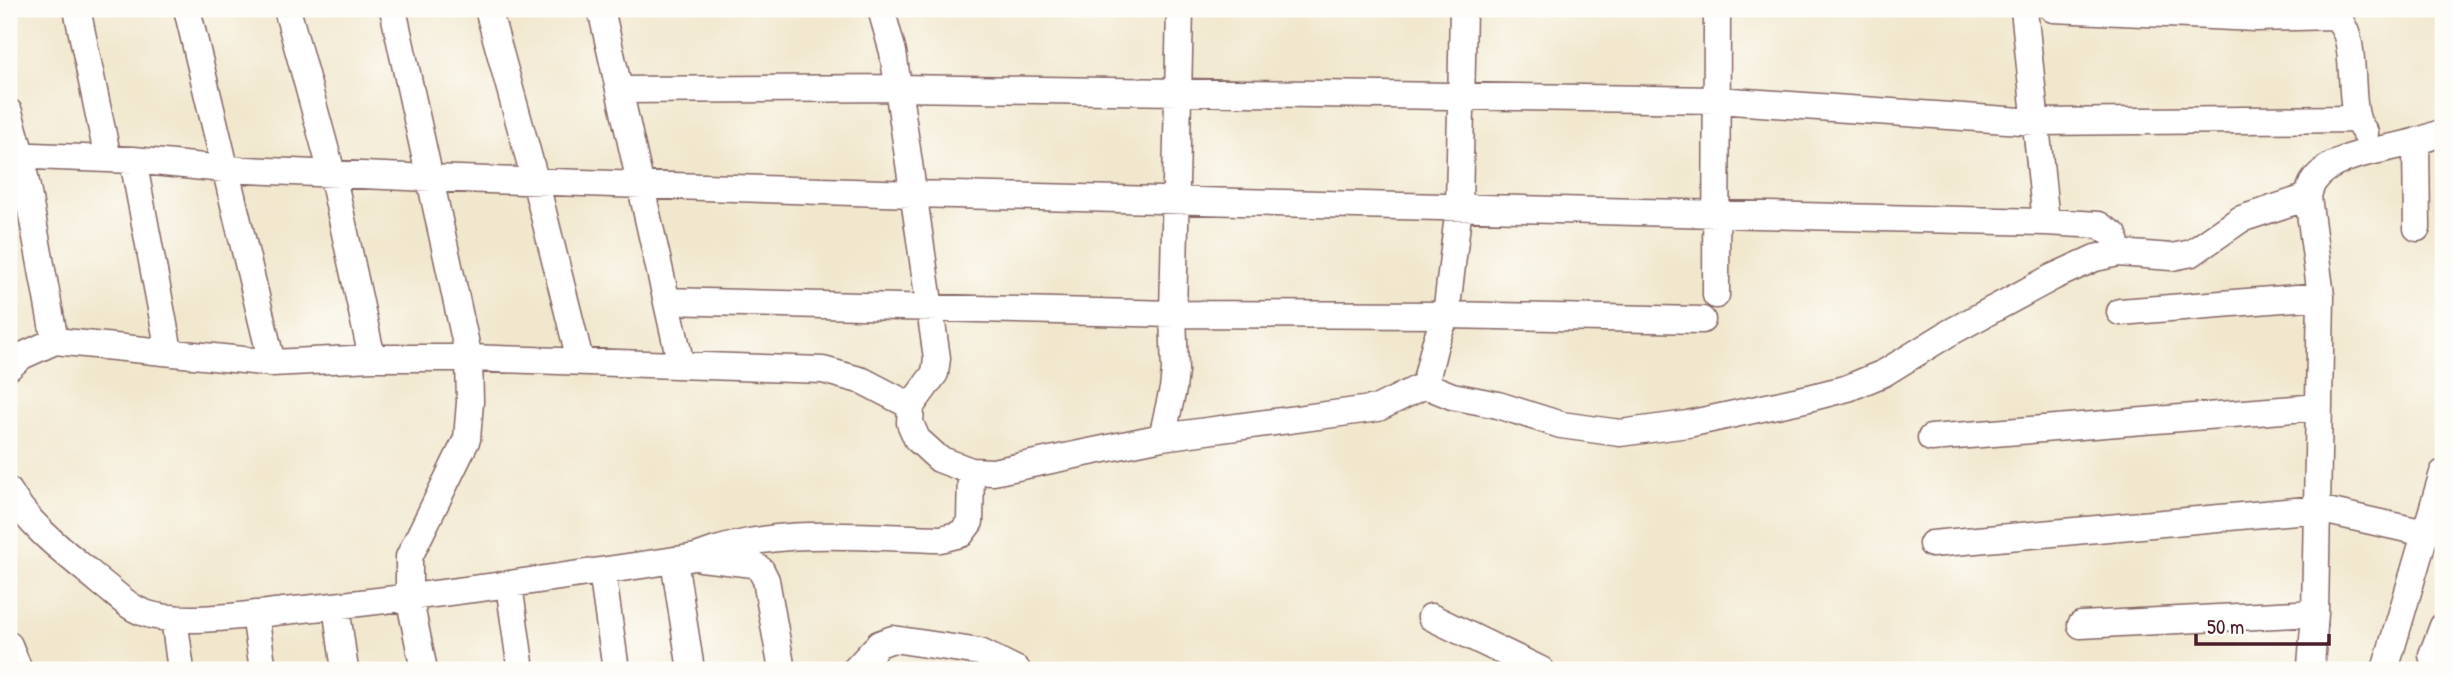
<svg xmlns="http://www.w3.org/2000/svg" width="2452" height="679" viewBox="0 0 2452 679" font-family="'Patrick Hand',sans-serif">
  <rect width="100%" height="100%" fill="#fdfcf7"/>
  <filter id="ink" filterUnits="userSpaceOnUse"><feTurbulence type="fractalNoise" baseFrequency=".0143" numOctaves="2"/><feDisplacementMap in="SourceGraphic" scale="14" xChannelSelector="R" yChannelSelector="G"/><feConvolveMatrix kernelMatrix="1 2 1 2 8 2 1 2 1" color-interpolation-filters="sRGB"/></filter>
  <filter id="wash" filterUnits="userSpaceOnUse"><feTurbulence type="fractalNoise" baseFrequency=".00686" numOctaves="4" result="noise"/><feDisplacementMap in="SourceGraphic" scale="28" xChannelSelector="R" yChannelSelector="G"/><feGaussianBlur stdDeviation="1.57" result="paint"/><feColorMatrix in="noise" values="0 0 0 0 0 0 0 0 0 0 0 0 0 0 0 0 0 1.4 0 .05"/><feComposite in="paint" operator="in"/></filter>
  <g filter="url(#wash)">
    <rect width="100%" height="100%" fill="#f1e7cd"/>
  </g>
  <g filter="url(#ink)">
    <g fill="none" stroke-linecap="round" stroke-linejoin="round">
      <defs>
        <path id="minor" d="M77,9L108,159
          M187,9L272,363
          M287,9L332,173L372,358
          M393,9L469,358L470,402L467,439L409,557V596L424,670
          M488,9L535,180L580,360
          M601,9L681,365
          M881,9L893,52L937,358L935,373L911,406L910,423L917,439L939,459L971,471L993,472L1162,437L1378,408L1425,385L1452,396L1498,405L1561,425L1620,433L1688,424L1809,398L1848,388L1884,373L1949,333L2053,277L2095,258L2118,253L2172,257L2192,253L2241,219L2308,197C2309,192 2311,185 2314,181C2335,152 2386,151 2417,141C2426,139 2435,135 2443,132
          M2024,9L2046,222
          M2053,9L2256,18L2333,16C2359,29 2348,94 2357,119C2358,124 2363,129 2365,133
          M619,90L898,88L1717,100L2036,122L2356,119
          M9,112L21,155L55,341
          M2416,142L2417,228
          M9,155L133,160L224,169L431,178L913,194L2046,222L2099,225L2114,235L2118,253
          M133,160L169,351
          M2308,197L2321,296L2315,613L2311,666
          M1716,295L1717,9
          M667,301L1173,314L1446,315L1702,320
          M2120,312L2321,296
          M9,367L22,356L55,341L272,363L372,358H469L823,370L863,381L911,406
          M1425,385L1435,344L1446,315L1459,207L1463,9
          M1162,437L1173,389L1175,371L1173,314L1180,9
          M1931,438L2319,407
          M9,491C31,529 70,556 103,584C115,593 128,607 142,612C175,626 248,615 284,611C422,598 559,577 696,557C773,526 859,537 941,539L961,534L970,522L971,471
          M1932,544L2318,509L2425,533
          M701,558L753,564L761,570L766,580L782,670
          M674,560L691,670
          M602,571L616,670
          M509,585L521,670
          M336,606L345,670
          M255,614L263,670
          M1431,617L1541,670
          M174,618L181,670
          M2081,625L2315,613
          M9,645L19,670
          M855,670L879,644L893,639L980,652L1017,670
          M2385,670L2443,473
          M2436,670L2432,655L2443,626"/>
      </defs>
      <!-- minor casing -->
      <use href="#minor" stroke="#846564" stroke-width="29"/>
      <!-- minor -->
      <use href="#minor" stroke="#fff" stroke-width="26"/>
    </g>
  </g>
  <!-- margin -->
  <rect width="2452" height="679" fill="none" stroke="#fdfcf7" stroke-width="35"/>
  <!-- scale -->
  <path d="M2196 634v10h133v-10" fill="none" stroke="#4a1f2b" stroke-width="3.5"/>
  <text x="2207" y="634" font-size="21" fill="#4a1f2b" stroke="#fdfcf7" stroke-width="5" paint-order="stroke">50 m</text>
</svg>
